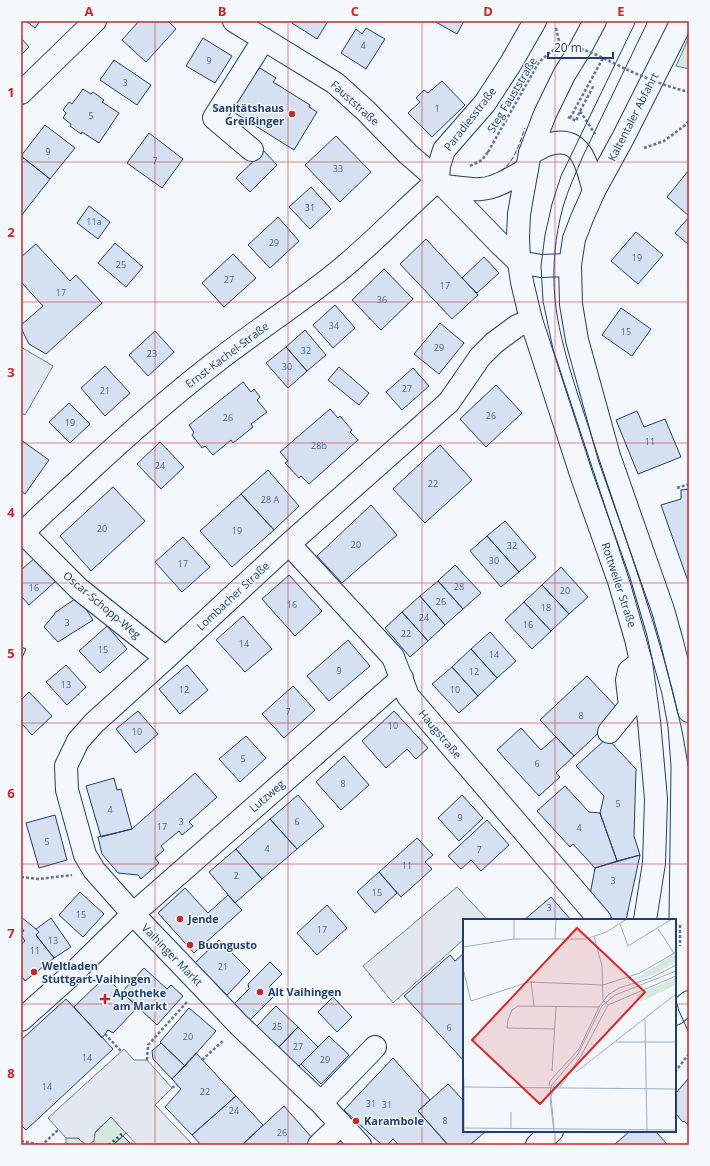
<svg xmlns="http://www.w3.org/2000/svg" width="710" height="1166" viewBox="0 0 710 1166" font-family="'Open Sans',sans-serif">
  <rect width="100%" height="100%" fill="#f4f7fb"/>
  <!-- green -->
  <path fill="#d7e8df" stroke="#687fa3" d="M689,37V69L676,66Z
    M111,1117L126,1133L113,1145H66V1138H78L81,1141H94L95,1134V1133Z"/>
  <!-- parking -->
  <path fill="#e3e8f0" stroke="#687fa3" d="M21,347L53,366L25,415L21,413Z
    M457,887L486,918L485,920H464V939L393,1003L363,966Z
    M124,1049L134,1060H147L172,1088L155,1105L193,1145H137L111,1117L95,1132L94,1141L88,1145L81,1141L78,1138H66L48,1118Z"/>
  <!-- building -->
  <path fill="#d5e0f0" stroke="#1d3f73" d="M26,21H40L35,28Z
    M139,21H168L176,29L146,62L122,40Z
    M293,21H328L317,39L292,23Z
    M434,21H464L457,34Z
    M366,28L385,39L366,69L341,53L356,29L362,34Z
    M21,38L29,47L21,55Z
    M203,38L232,56L215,83L186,66Z
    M114,60L151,85L137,105L100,80Z
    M255,65L276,78L273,82L310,105L309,107L317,112L294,150L227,108Z
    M442,81L465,105L432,137L408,113L420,102L416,98L424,90L428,93Z
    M83,89L91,94L93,92L104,100L102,102L119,113L99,143L82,132L81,134L70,126L71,124L63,118L66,113L63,110L69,102L72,104Z
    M45,125L75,148L50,179L21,156Z
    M149,133L183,159L162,188L127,163Z
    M336,136L371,172L340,202L305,165Z
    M264,151L277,165L250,192L236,178Z
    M21,156L50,179L21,216Z
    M689,170V216L667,197Z
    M311,187L331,209L310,229L289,207Z
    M89,206L110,222L98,239L77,223Z
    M278,217L299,241L270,268L248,245Z
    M689,217V245L675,233Z
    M636,232L663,255L638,284L611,261Z
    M426,239L478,295L452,319L400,264Z
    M115,243L143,267L126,287L98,263Z
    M36,244L70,281L76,275L102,303L46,354L29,344L21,328V325L43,306L21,282V257Z
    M233,254L256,278L224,307L202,283Z
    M484,257L499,273L477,293L462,278Z
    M384,269L413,299L381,330L352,300Z
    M335,305L355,328L333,348L313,325Z
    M621,308L651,329L632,356L602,335Z
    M440,323L464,343L439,374L414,354Z
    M305,330L326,355L307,371L286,347Z
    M155,331L174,352L148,376L129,355Z
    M286,347L307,371L288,388L266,363Z
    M105,366L130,393L105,416L81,388Z
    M339,367L369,393L359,405L328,380Z
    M413,368L429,386L402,410L386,392Z
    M243,382L251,392L254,389L260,397L257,400L267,412L251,424L253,427L233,443L231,440L213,455L205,446L202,448L192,435L194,432L189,425Z
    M496,385L522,413L486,447L460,419Z
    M69,403L90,424L70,443L49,422Z
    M330,409L338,418L340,416L352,430L350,432L358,440L309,484L301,476L299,478L285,463L288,461L280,452Z
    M637,411L644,427L665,419L681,457L638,474L616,420Z
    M21,440L49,460L25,494L21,491Z
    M160,442L184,467L161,489L137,464Z
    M440,445L472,480L425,523L393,489Z
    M268,470L299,506L274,530L241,494Z
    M113,487L145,521L91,571L60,536Z
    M689,489V584L661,505L681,499V490Z
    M241,494L274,530L232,567L200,531Z
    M371,505L397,535L342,583L317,556Z
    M505,521L536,557L519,572L487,536Z
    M487,536L519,572L501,587L470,551Z
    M183,537L210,567L182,592L155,562Z
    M36,557L57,580L29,605L21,596V570Z
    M455,565L481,593L463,609L438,581Z
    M561,567L588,597L569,614L542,585Z
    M289,575L322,611L295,636L262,599Z
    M438,581L463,609L445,625L420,596Z
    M542,585L569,614L551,631L524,602Z
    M420,596L445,625L428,641L402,612Z
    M78,597L93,620L58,642L44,627L56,612Z
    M524,602L551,631L532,649L505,620Z
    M402,612L428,641L410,657L385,628Z
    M243,616L272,649L245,672L216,640Z
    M107,626L127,649L100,673L79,651Z
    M490,632L516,661L497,678L471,649Z
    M348,640L370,666L329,701L307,676Z
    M21,647L26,649L21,660Z
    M471,649L497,678L478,696L452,667Z
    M66,665L86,687L67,705L46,682Z
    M187,665L208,690L180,714L159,689Z
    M452,667L478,696L459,713L432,684Z
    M587,676L621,712L574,756L540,720Z
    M293,686L315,710L284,738L262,714Z
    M29,692L52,716L32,735L21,723V700Z
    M138,711L158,734L136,753L116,729Z
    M394,711L428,748L416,759L407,749L386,768L362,741Z
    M521,728L541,750L556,737L574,756L556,773L560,777L539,796L497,750Z
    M246,736L266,758L240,782L219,759Z
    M607,738L636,769L634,836L640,855L617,861L600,813L604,796L576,766Z
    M344,756L369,785L341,810L316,782Z
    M195,773L217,797L189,822L193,826L182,835L179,831L161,846L164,850L155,858L159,863L141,879L138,875L118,873L102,854L98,837L132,829Z
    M114,778L117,790L121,789L132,829L101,837L86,786Z
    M565,786L589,812L600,813L617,861L595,868L573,844L570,847L537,811Z
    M298,795L324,826L297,849L270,819Z
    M462,795L483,818L459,841L438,818Z
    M55,815L67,860L39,868L26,823Z
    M270,819L297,849L262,879L236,849Z
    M487,820L509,845L481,871L471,860L461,869L448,856Z
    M417,838L433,855L425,862L432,869L401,897L379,872Z
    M236,849L262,879L235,903L209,872Z
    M640,855L626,920H614L590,895L595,868Z
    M379,872L397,893L375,913L357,892Z
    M185,888L208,913L228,895L242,910L194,953L158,913Z
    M80,892L104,914L83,937L59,915Z
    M551,897L571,920H524Z
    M327,905L347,928L317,955L297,933Z
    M21,917L36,929L39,932L36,935L54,958L25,981L21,975V944L25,941L21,935V932L24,931L21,927Z
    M51,918L71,947L54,958L36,935L39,932L36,929Z
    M219,940L250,971L227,995L195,963Z
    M464,953V1061L404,996L450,955L455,961Z
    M270,962L282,974L269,987L276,994L250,1020L234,1004L249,989L248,984Z
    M144,968L167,989L171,985L183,996L157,1025L122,992Z
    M105,977L138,1007L113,1033L108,1030L102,1038L74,1007Z
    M333,997L352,1017L337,1032L318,1012Z
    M66,999L113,1049L26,1130L21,1125V1040Z
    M276,1006L298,1027L278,1048L256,1027Z
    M189,1008L216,1031L185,1066L160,1042Z
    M298,1027L318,1047L298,1067L278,1048Z
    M329,1036L349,1055L321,1084L301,1064Z
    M161,1043L185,1066L172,1079L153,1059L152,1051Z
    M196,1053L236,1096L192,1135L165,1107L181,1089L172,1079Z
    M393,1058L430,1100L418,1111L448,1145H399L393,1139L387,1145H382L344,1110Z
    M689,1078V1126L684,1121L683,1122L675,1113V1094Z
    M448,1084L464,1101V1131H486L470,1145H448L418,1111Z
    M236,1096L263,1125L242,1145H201L192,1135Z
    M284,1106L314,1140L309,1145H242Z
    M630,1131H655L668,1145H614Z
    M123,1136L132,1145H113Z"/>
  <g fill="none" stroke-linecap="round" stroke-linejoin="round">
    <defs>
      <path id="minor" d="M234,21L335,83L366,111L408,154L438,180L501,245L519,262L541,266L570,265
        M21,93L95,21
        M252,150L214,118L264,39
        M530,153C537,150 543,146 550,144C583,135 587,167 594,191
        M438,180L439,166L444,150L485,103L511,63L535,21
        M444,186C455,187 471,190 481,189C497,188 513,177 527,169
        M23,533L79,589L166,658
        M21,535C39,516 59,499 78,481C124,438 171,396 221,358C260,328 302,301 340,270C374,242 405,209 438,180
        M289,544L393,657L408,696L600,920
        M609,732L630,706L627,680L629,671L641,662
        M21,1020L69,977L133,914L402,678
        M321,1103L375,1047
        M319,1145L341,1124
        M360,1145L321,1103L239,1025L202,986L133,914L94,870L85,855L67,790L66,766L78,741L94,723L166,658L289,544L449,402L480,357L494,343L517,326L531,320"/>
      <path id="major" d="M595,21L580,49L564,75L545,114L530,153L527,169L519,214L518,237L519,262L522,282L531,320L582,477L619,581L636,639L641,662L649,721L656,799L654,863L645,920
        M682,21L623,138L594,191L582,218L574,239L570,265L571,304L577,340L609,456L663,610L672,642L689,711
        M675,1014L689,1002
        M537,1145L552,1131"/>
    </defs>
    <!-- minor casing -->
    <use href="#minor" stroke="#1d3f73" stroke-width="24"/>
    <!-- major casing -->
    <use href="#major" stroke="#1d3f73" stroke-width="24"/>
    <!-- path -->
    <path stroke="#5e769c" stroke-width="2.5" stroke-dasharray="3 2" stroke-linecap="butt" d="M556,28L559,41
      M580,111L594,85
      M568,117L576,121L580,111L595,134
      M570,118L603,58
      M644,148L664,141L684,126L689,121
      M470,166L482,160L488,152
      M677,488L689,484
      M21,877L39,879L72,875
      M680,925V946
      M105,1034L121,1051
      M147,1060L148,1045L187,1002
      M202,1060L224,1040
      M675,1072L688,1055
      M172,1088L177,1084
      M21,1141L42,1145L59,1129
      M130,1145L134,1142"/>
    <!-- minor -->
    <use href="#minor" stroke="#f4f7fb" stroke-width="22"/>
    <!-- major -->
    <use href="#major" stroke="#f4f7fb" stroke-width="22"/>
    <!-- tram -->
    <path stroke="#1d3f73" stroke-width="1" d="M636,21L561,176L552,204L545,235L541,266L543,301L553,349L630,582L662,694L668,727L671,766L669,920
      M648,21L583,156C576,173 568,189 563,207C555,236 552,268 555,299C560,349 581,402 596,450C626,541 660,632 681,726C684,740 686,755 689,770
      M675,997L679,1011L689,1033"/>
    <!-- path-bridge -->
    <path stroke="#5e769c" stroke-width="2.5" stroke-dasharray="3 2" stroke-linecap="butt" d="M488,152L539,62C549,53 557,45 571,47C587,48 612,63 628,70C648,79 668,87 689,92"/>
    <!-- hedge -->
    <path stroke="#2c6c60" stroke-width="3" stroke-dasharray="2 3" stroke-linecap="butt" d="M109,1145L122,1134"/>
    <!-- fence -->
    <path stroke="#1d3f73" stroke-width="1" stroke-dasharray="5 2" stroke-linecap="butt" d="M501,171C515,161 519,144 525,128"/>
  </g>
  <!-- grid -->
  <path fill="none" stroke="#c62828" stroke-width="1" stroke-opacity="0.55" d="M155,21V1145M288,21V1145M422,21V1145M555,21V920M21,162H689M21,302H689M21,443H689M21,583H689M21,723H689M21,864H689M21,1004H464M675,1004H689M555,1131V1145"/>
  <!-- markers -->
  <g fill="#c62828" stroke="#f4f7fb" stroke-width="1.5">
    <circle cx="292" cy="114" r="4"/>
    <circle cx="180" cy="919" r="4"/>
    <circle cx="190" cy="945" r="4"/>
    <circle cx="34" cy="972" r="4"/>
    <circle cx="260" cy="992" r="4"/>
    <path d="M103 993h4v4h4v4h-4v4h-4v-4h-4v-4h4z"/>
    <circle cx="356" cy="1121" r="4"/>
  </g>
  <g text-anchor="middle" stroke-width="3" stroke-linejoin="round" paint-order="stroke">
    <!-- number labels -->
    <g font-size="9" fill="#4b6792">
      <text x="363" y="49">4</text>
      <text x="209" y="64">9</text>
      <text x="125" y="86">3</text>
      <text x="437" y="112">1</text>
      <text x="91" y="119">5</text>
      <text x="48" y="155">9</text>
      <text x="155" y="164">7</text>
      <text x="338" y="172">33</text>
      <text x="310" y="211">31</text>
      <text x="94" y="225">11a</text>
      <text x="274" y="246">29</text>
      <text x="637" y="261">19</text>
      <text x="121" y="268">25</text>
      <text x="229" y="283">27</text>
      <text x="445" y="289">17</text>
      <text x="61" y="296">17</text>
      <text x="382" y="303">36</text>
      <text x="334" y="329">34</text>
      <text x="626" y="335">15</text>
      <text x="439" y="351">29</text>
      <text x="306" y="354">32</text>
      <text x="152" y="357">23</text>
      <text x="287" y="370">30</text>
      <text x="407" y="392">27</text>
      <text x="105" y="394">21</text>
      <text x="491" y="419">26</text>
      <text x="228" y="421">26</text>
      <text x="70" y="426">19</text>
      <text x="650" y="445">11</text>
      <text x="319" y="449">28b</text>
      <text x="160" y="469">24</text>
      <text x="433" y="487">22</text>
      <text x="270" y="503">28 A</text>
      <text x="102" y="532">20</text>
      <text x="237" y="534">19</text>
      <text x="356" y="548">20</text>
      <text x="512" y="549">32</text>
      <text x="494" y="564">30</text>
      <text x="183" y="567">17</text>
      <text x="459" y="590">28</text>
      <text x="34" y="591">16</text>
      <text x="565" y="594">20</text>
      <text x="441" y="605">26</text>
      <text x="292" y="608">16</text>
      <text x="546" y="611">18</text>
      <text x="424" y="621">24</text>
      <text x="67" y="626">3</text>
      <text x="528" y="628">16</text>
      <text x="406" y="637">22</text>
      <text x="244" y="647">14</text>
      <text x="103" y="653">15</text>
      <text x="494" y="658">14</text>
      <text x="339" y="674">9</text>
      <text x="474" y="675">12</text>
      <text x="66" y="688">13</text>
      <text x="184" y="693">12</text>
      <text x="455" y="693">10</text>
      <text x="288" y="715">7</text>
      <text x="581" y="719">8</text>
      <text x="393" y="729">10</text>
      <text x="137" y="735">10</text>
      <text x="243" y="762">5</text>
      <text x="537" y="767">6</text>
      <text x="343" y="787">8</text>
      <text x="618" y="807">5</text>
      <text x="110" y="813">4</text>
      <text x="460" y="821">9</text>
      <text x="181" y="825">3</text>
      <text x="297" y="825">6</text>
      <text x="162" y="830">17</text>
      <text x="579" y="831">4</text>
      <text x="47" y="845">5</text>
      <text x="267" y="852">4</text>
      <text x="479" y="853">7</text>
      <text x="407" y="869">11</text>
      <text x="236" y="879">2</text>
      <text x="613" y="884">3</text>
      <text x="377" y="896">15</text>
      <text x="549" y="911">3</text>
      <text x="81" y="918">15</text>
      <text x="322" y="933">17</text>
      <text x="53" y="944">13</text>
      <text x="35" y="954">11</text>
      <text x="223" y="970">21</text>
      <text x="277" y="1030">25</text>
      <text x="449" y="1031">6</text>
      <text x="188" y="1040">20</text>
      <text x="298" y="1050">27</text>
      <text x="87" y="1061">14</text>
      <text x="325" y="1063">29</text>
      <text x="47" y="1090">14</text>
      <text x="205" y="1095">22</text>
      <text x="371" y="1107">31</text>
      <text x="387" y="1108">31</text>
      <text x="234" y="1114">24</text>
      <text x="445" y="1124">8</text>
      <text x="282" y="1136">26</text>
    </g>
    <!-- street labels -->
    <g font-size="11" fill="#1d3f73" stroke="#f4f7fb">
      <text transform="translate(512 95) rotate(-59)" y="4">Steg Fauststraße</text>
      <text transform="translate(355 103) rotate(42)" y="4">Fauststraße</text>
      <text transform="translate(633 117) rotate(-63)" y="4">Kaltentaler Abfahrt</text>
      <text transform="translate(470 119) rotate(-52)" y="4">Paradiesstraße</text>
      <text transform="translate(227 355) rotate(-37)" y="4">Ernst-Kachel-Straße</text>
      <text transform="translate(619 585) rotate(72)" y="4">Rottweiler Straße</text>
      <text transform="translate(233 596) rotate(-43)" y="4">Lombacher Straße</text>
      <text transform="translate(102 605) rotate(40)" y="4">Oscar-Schopp-Weg</text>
      <text transform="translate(440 734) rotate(50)" y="4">Haugstraße</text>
      <text transform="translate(267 796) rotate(-41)" y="4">Lutzweg</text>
      <text transform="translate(172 955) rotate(46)" y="4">Vaihinger Markt</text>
    </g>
    <!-- poi labels -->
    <g font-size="11" font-weight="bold" fill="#1d3f73" stroke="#f4f7fb" text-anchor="start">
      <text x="284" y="112" text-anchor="end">Sanitätshaus<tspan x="284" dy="13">Greißinger</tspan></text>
      <text x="188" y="923">Jende</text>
      <text x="198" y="949">Buongusto</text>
      <text x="42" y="970">Weltladen<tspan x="42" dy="13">Stuttgart-Vaihingen</tspan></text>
      <text x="268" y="996">Alt Vaihingen</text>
      <text x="113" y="997">Apotheke<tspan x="113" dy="13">am Markt</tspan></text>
      <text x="364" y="1125">Karambole</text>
    </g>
  </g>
  <!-- overview -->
  <g transform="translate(463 919)">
    <rect width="213" height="213" fill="#f4f7fb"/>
    <path d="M213,34V43L192,55L167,63ZM213,59V66L181,81L177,82L173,76Z" fill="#d7e8df"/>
    <path fill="none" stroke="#9eadc5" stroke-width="1" d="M157,5L165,27L209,0M195,10L211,34M131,18L139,47L140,81L145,86M51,20V0M92,20L93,0M0,28L51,20H123L143,13L164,0M0,49L8,82L66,63L140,66L177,54L213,33M68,62L71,87M182,100L184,213M92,110L44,109L45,101L49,91L55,87L136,88M153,123H213M0,146L1,168M89,152L93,87M113,153L213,75M86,167L87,162L116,130L136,88L145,76L156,69L188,59L213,46M0,168L213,170M97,168L118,137L145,86L213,57M48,193V209M1,209L213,211M91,209L88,178L91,167M1,213V168M91,213L87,178L88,167L115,135L139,87L152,76L213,52"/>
    <path fill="#d62828" fill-opacity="0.15" stroke="#d62828" stroke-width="2" d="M114,9L182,73L77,185L9,121Z"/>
    <rect width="213" height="213" fill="none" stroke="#1d3f73" stroke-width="2"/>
  </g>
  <!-- border -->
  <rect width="710" height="1166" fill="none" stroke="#f4f7fb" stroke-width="44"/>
  <!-- scale -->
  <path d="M548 52v6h65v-6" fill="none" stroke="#1d3f73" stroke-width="2"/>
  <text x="554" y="52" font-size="12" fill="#1d3f73" stroke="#f4f7fb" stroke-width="3" paint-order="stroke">20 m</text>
  <rect x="22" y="22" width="666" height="1122" fill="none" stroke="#c62828" stroke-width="1.5"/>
  <g font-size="13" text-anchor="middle" font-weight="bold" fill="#c62828">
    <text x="89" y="16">A</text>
    <text x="222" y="16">B</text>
    <text x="355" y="16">C</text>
    <text x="488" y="16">D</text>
    <text x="621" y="16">E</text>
    <text x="11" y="97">1</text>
    <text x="11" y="237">2</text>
    <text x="11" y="377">3</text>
    <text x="11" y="517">4</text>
    <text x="11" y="658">5</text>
    <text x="11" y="798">6</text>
    <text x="11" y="938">7</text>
    <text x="11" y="1078">8</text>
  </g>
</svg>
